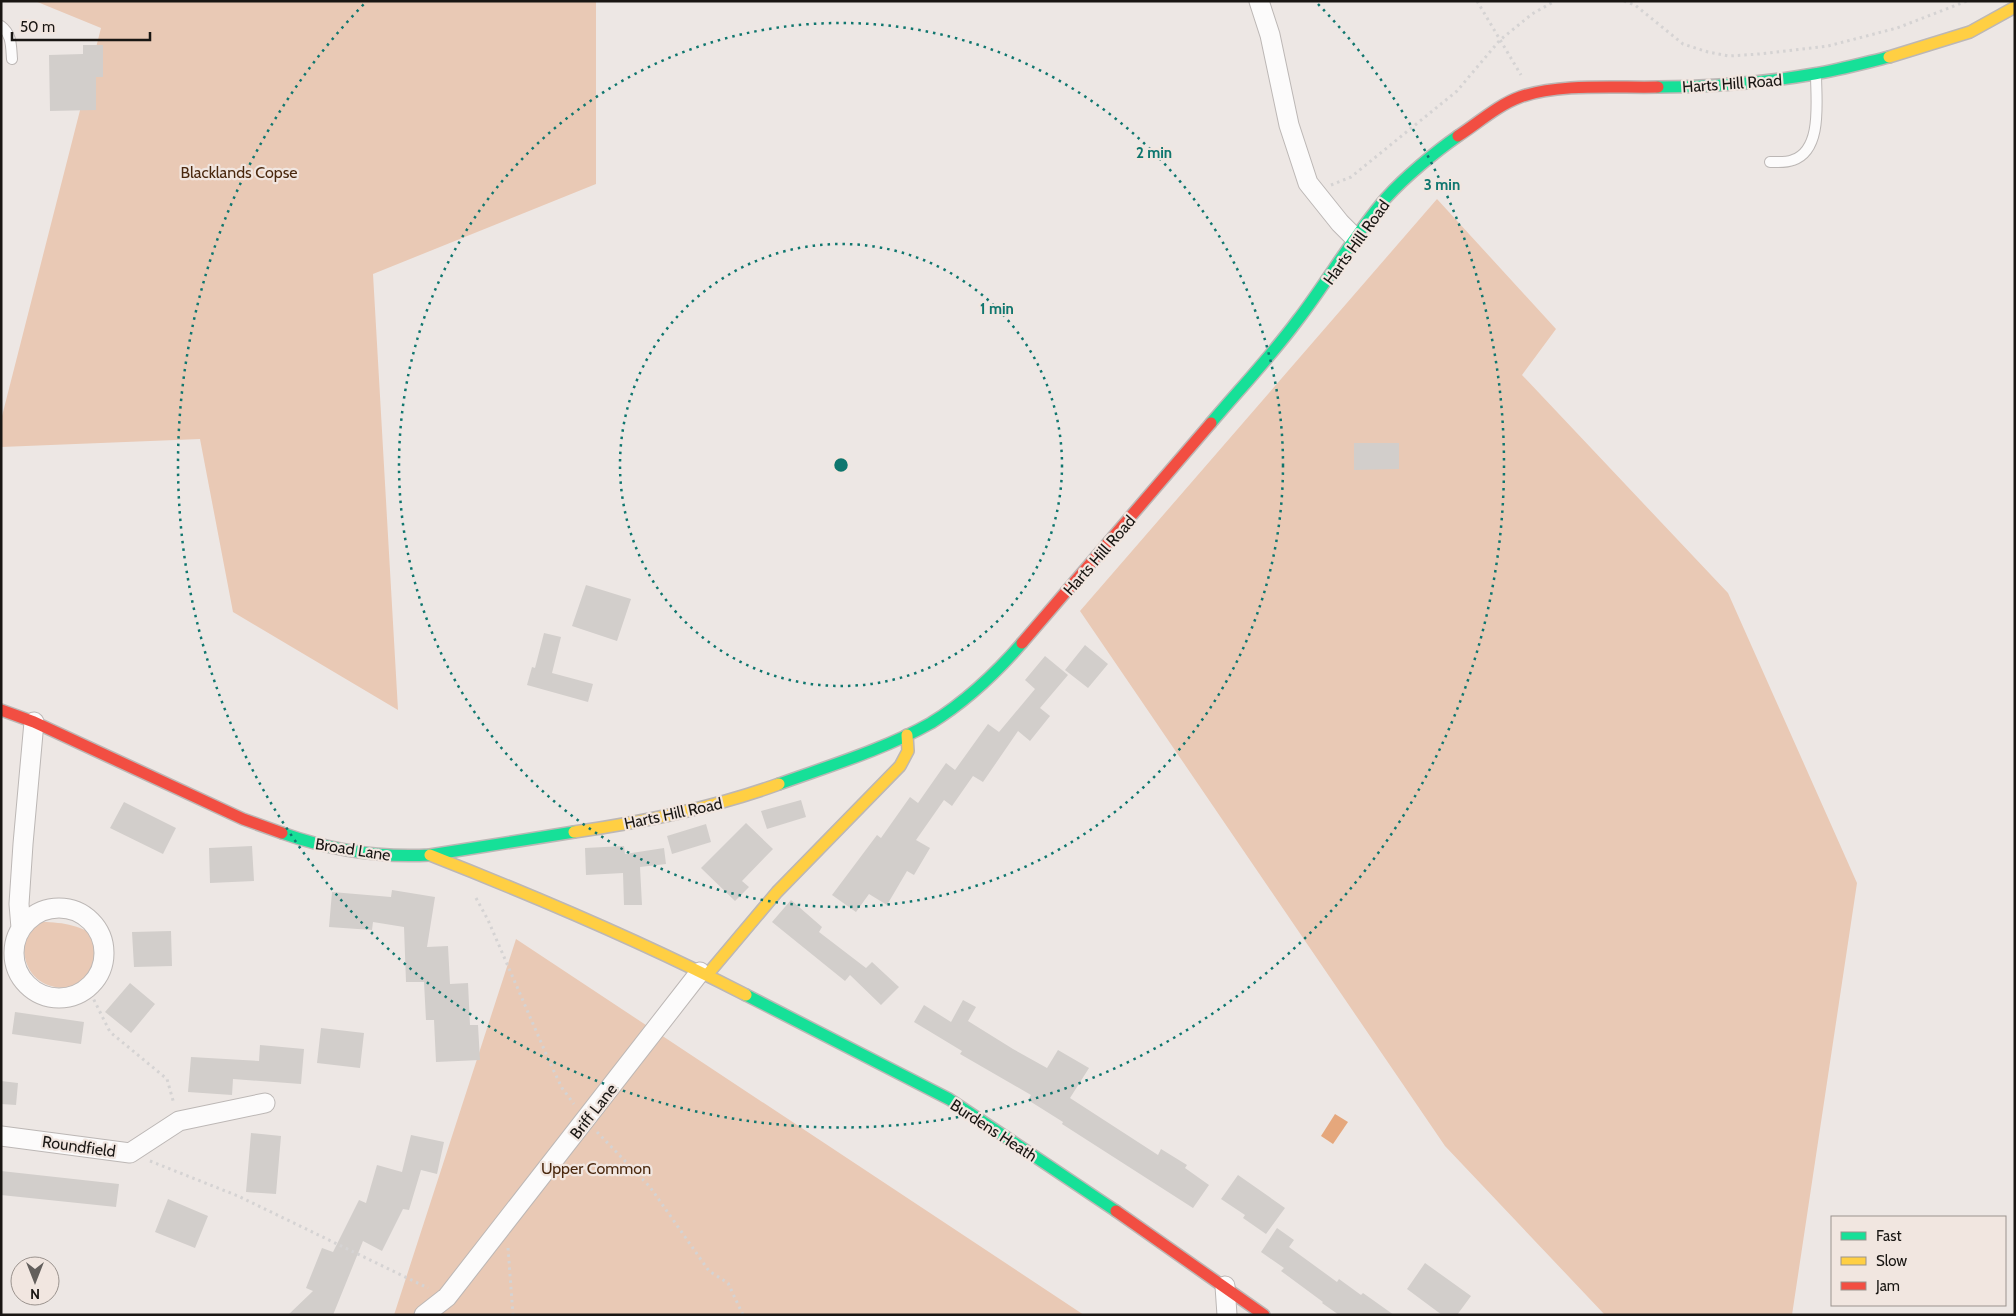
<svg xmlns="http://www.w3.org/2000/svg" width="2016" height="1316" viewBox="0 0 2016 1316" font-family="Cabin,sans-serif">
  <rect width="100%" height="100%" fill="#ede7e4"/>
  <!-- green -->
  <path fill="#e9c9b5" d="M35,1H596V184L373,274L398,710L233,612L200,439L1,447V420L101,28Z
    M1437,199L1556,329L1522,375L1728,593L1857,883L1792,1315H1605L1445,1146L1080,611Z
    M38,922C60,922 79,924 98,938C99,945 102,954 102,961C98,996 24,1002 24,947C23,936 28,928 38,922Z
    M516,939L1084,1315H394Z"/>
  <!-- water -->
  <path fill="#e5a77c" d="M1335,1114L1348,1122L1333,1144L1321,1136Z"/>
  <!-- building -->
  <path fill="#d2cecb" d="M83,45H103V77H96V110L50,111L49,55L83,54Z
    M1354,443H1399V469L1354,470Z
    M586,585L631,599L617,641L572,626Z
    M544,633L561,637L552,673L593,684L588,702L527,685L532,667L535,668Z
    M1085,645L1108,664L1088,688L1065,670Z
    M1045,656L1068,675L1040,708L1050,716L1030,741L1018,731L983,782L973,776L952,806L944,800L916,840L930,848L914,875L907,871L887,905L869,894L856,912L832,895L877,835L881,838L910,797L918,803L946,763L955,770L988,724L999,732L1035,689L1025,680Z
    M801,800L806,817L767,829L761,811Z
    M124,802L176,828L163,854L110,828Z
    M746,823L773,849L742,881L749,887L735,901L701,868Z
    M706,824L711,842L672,854L667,836Z
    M252,846L254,881L210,883L209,848Z
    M624,846L625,854L664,848L666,864L640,867L642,905H624L623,873L586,875L585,848Z
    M392,890L435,897L427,947L448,946L450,984L468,983L470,1025H478L480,1060L436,1062L434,1020H426L424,982H406L404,927L373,922L372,930L329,927L332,892L391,897Z
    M791,900L822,927L819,932L866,968L872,962L899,987L881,1005L850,975L845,981L772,922Z
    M171,931L172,966L134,967L132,932Z
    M130,983L155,1004L131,1033L105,1012Z
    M963,1000L976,1007L968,1021L1013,1049L1047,1068L1058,1050L1089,1068L1070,1098L1158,1155L1161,1149L1187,1165L1185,1168L1209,1185L1193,1208L1062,1124L1063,1122L1028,1100L1031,1095L960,1054L962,1051L914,1022L924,1005L951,1022Z
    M15,1012L84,1022L81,1044L12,1034Z
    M321,1028L364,1033L360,1068L317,1063Z
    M260,1045L304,1049L301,1084L233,1079L232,1095L188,1092L191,1057L259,1061Z
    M1,1081L18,1083L16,1105L1,1104Z
    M251,1133L281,1136L276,1194L246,1192Z
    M411,1135L444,1142L437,1174L421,1170L409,1210L403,1209L382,1251L363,1241L333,1315H288L313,1291L306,1288L322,1248L333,1252L359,1200L366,1203L377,1165L402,1172Z
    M1,1171L119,1184L116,1207L1,1195Z
    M1238,1175L1285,1208L1266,1234L1243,1218L1245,1215L1221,1199Z
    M168,1199L208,1216L195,1248L155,1232Z
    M1277,1228L1294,1240L1289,1247L1337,1282L1339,1279L1361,1295L1363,1293L1394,1315H1339L1322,1303L1323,1302L1281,1271L1284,1268L1261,1252Z
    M1425,1263L1471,1296L1457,1315H1442L1407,1289Z"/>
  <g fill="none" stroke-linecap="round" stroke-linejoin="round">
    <defs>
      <path id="lane" d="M1,26C12,34 11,47 12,59
        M1770,162C1778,162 1786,163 1793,160C1823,150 1816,100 1816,74"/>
      <path id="street" d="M1259,1L1270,35L1289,125L1308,183L1340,223L1355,238
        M14 953a45 45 0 1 1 90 0a45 45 0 1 1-90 0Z
        M21,928L19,904L23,844L34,722
        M1,1136L130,1153L179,1121L265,1103
        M1225,1286L1227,1315
        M424,1315L447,1297L700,972"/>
      <path id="fast" d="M1658,87C1710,87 1762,83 1814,74C1839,70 1864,63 1889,57
        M1211,423C1240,389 1271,356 1297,321C1328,281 1353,236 1386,198C1405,177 1435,152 1458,136
        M779,784C829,766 885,749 931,723C965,702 996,673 1022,643
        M282,833C330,850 379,858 430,855L574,832
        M746,995L949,1099L1116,1211"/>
      <path id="slow" d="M1889,57L1970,32L2015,7
        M574,832C644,822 713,808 779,784
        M430,855C537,897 643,942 746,995
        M707,975L777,892L900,766L908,751L907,735"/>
      <path id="jam" d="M1458,136C1478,123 1498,105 1520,97C1559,83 1617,88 1658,87
        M1022,643L1211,423
        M1,710L34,722L243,819L282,833
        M1116,1211L1264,1315"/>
    </defs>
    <!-- lane casing -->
    <use href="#lane" stroke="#bcb7b5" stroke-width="12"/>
    <!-- street casing -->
    <use href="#street" stroke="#bcb7b5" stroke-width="21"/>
    <!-- fast casing -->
    <use href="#fast" stroke="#bcb7b5" stroke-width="14"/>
    <!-- slow casing -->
    <use href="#slow" stroke="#bcb7b5" stroke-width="14"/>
    <!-- jam casing -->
    <use href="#jam" stroke="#bcb7b5" stroke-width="14"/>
    <!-- path -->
    <path stroke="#d5d3d3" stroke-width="3" stroke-dasharray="2.5 4" stroke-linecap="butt" d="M1477,1L1521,75
      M1624,1L1635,5L1683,44L1708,52L1729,56L1759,54L1828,46L1897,28L1967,1
      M1331,185L1351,177L1457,91L1500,40L1532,14L1555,1
      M476,898L488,920L550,1063L562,1088L574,1104
      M88,988L110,1032L167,1079L174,1104
      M597,1132L650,1187L709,1271L728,1283L743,1315
      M150,1161L238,1196L428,1288
      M508,1248L513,1315"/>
    <!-- lane -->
    <use href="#lane" stroke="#fcfbfb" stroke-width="10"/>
    <!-- street -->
    <use href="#street" stroke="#fcfbfb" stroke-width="19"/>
    <!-- fast -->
    <use href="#fast" stroke="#16e098" stroke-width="11"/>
    <!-- slow -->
    <use href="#slow" stroke="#ffcf43" stroke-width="11"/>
    <!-- jam -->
    <use href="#jam" stroke="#f24e42" stroke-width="11"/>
  </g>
  <!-- distance rings -->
  <g fill="none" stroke="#0f766e" stroke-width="2.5" stroke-dasharray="2.5 5">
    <circle cx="841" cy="465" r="221"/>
    <circle cx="841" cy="465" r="442"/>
    <path d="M1318 4A663 663 0 1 1 364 4"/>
  </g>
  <g text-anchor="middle" stroke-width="4.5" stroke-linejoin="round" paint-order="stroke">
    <!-- street labels -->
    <g font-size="16" fill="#191613" stroke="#f1e6e0">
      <text transform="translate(1732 83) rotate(-4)" y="6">Harts Hill Road</text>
      <text transform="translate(1356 242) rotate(-54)" y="6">Harts Hill Road</text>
      <text transform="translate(1099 555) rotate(-49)" y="6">Harts Hill Road</text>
      <text transform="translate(673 813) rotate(-12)" y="6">Harts Hill Road</text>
      <text transform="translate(353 849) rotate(9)" y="6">Broad Lane</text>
      <text transform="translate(593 1111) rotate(-52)" y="6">Briff Lane</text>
      <text transform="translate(994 1130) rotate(33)" y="6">Burdens Heath</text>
      <text transform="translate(79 1146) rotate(8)" y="6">Roundfield</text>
    </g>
    <!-- park labels -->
    <g font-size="16" fill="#4a280e" stroke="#f1e6e0">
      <text x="239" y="178">Blacklands Copse</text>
      <text x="596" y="1174">Upper Common</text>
    </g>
  </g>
  <circle cx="841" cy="465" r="8" fill="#0f766e" stroke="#f1e6e0" stroke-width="2.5"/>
  <g font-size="15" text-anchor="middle" font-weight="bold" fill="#0f766e" stroke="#f1e6e0" stroke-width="4.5" stroke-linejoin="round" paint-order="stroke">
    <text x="1154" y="158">2 min</text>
    <text x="1442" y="190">3 min</text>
    <text x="997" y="314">1 min</text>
  </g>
  <!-- border -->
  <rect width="2016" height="1316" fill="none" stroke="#191613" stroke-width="5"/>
  <!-- legend -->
  <rect x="1831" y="1216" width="175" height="90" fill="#f1e6e0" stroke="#9b938e"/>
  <rect x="1841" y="1232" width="25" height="8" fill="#16e098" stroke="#9b938e"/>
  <text x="1876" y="1241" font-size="15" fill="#191613">Fast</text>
  <rect x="1841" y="1257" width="25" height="8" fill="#ffcf43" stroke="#9b938e"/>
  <text x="1876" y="1266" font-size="15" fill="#191613">Slow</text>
  <rect x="1841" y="1282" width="25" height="8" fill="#f24e42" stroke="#9b938e"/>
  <text x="1876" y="1291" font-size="15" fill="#191613">Jam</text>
  <!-- north arrow -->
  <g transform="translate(35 1281) rotate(180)"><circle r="24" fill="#f1e6e0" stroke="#9b938e"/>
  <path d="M0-4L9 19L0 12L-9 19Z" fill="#635f5c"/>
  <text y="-8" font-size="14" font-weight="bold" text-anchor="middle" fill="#191613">N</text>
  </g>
  <!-- scale -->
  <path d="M12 32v8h138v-8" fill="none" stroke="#191613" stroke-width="2.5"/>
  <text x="20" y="32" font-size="15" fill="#191613" stroke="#f1e6e0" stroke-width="4" paint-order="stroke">50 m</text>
</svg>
